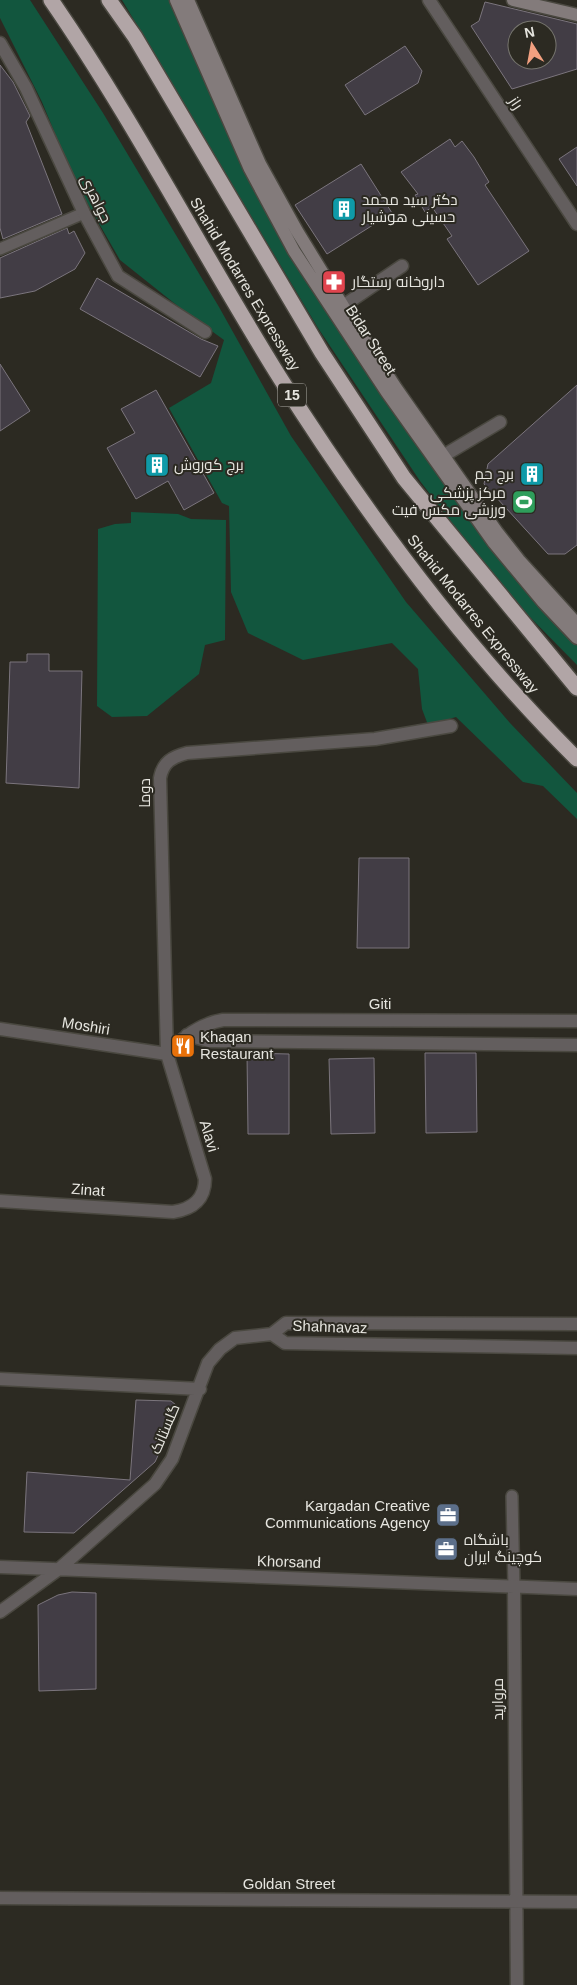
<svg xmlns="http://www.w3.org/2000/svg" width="577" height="1985" viewBox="0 0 577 1985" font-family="Arial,Cairo,sans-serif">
  <rect width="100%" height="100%" fill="#2c2a22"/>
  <!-- green -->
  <path fill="#12563e" d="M0,0H30L103,113L219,307L291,436L406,602L510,723L577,793V819L543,786L523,782L456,717L428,725L422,709L418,669L392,643L303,660L248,633L231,592L229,506L222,503L169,408L211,383L224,340L184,311L120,260L75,182L42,102L0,18Z
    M122,0H169L203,67L254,189L577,643V665L523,610L478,557L420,481L318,328Z
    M131,512L178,514L191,519L226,520L225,640L205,645L199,674L147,716L112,717L97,706L98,529L115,524L131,523Z"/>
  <!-- building -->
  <path fill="#423d45" stroke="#7b757d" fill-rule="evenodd" d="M485,2L577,24V69L512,89L471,26L479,21ZM517,30H547V60H517Z
    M405,46L422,71L418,83L365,115L345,85Z
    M0,65L13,82L30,116L26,122L62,214L3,239L0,228Z
    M450,139L455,147L462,141L474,157L489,182L485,185L529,251L478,285L447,239L452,236L432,207L425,212L415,195L418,194L401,172Z
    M577,147V186L559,159Z
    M361,164L392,213L327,254L295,205Z
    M67,228L69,234L74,231L85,253L75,269L35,291L0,298V258Z
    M97,278L201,339L218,346L200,377L80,309Z
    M0,364L30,411L0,431Z
    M577,385V545L565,554H548L484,484L488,464Z
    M156,390L214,493L184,510L168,481L136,499L107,448L135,433L121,409Z
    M27,654H49V671H82L79,788L6,783L10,662H27Z
    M359,858H409V948H357Z
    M247,1053L289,1054V1134H248Z
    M425,1053H476L477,1132L426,1133Z
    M374,1058L375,1133L331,1134L329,1059Z
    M136,1400L171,1401L176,1405L178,1413L155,1462L74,1533L24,1532L27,1472L130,1480Z
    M72,1592L96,1593V1689L39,1691L38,1605L58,1595Z"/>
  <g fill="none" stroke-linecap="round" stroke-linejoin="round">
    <defs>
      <path id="lane" d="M0,249L84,213
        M512,1496L514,1587"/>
      <path id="street" d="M429,0L577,224
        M0,43L26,88L84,213L118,276L205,332
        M343,306L402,266
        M443,456L500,422
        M0,1029L167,1054
        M187,1035L209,1041L577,1045
        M167,1054C184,1037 199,1024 223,1020L577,1021
        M0,1201L173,1212C193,1209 205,1199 205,1179L167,1054L160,778C163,762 172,757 187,753L375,739L451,726
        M272,1334L286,1323L577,1324
        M272,1334L285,1343L577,1348
        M0,1379L200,1389
        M0,1567L577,1589
        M514,1587L517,1985
        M0,1612L59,1569L155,1484L172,1459L208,1363L220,1349L235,1338L272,1334
        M0,1898L577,1902"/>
      <path id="secondary" d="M176,0L250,169L294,251L386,391L494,543L543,602L577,638
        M188,0L260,164L297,231L343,306L396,388L497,532L519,560L577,624
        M513,0L577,15"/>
      <path id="highway" d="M51,0C135,122 202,253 280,378C366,514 463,646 577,759
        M109,0L135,37L322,353L404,478L577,688"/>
    </defs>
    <!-- lane casing -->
    <use href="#lane" stroke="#4a4840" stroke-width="14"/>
    <!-- street casing -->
    <use href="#street" stroke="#4a4840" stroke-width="15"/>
    <!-- secondary casing -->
    <use href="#secondary" stroke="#4a4840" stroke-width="15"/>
    <!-- highway casing -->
    <use href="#highway" stroke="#4a4840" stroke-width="18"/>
    <!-- lane -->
    <use href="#lane" stroke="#635e5e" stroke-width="11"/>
    <!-- street -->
    <use href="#street" stroke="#635e5e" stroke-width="12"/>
    <!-- secondary -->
    <use href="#secondary" stroke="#837b7b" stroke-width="12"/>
    <!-- highway -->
    <use href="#highway" stroke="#b1a5a6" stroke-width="15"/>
  </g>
  <!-- icons -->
  <defs>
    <symbol id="building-square" viewBox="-11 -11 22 22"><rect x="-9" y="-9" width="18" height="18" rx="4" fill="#0f9aa8" stroke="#2c2a22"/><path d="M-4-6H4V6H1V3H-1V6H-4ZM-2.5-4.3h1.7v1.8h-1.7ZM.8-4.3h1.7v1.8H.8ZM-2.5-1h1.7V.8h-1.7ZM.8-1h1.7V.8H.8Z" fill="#fff"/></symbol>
    <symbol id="pharmacy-square" viewBox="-11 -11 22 22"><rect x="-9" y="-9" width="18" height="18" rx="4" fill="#e0444e" stroke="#2c2a22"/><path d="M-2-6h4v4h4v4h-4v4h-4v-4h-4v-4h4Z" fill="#fff"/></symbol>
    <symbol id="stadium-square" viewBox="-11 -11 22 22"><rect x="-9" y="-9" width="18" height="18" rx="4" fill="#2e9e5b" stroke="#2c2a22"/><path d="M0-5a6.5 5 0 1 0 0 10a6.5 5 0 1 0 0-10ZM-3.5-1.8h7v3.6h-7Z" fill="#fff"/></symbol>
    <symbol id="restaurant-square" viewBox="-11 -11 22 22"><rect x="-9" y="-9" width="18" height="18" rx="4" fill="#e8710a" stroke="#2c2a22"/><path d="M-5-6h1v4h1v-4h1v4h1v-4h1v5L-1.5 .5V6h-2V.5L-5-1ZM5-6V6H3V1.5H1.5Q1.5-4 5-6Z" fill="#fff"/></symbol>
    <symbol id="office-square" viewBox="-11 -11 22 22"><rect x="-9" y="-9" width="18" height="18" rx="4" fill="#5c6f8a" stroke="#2c2a22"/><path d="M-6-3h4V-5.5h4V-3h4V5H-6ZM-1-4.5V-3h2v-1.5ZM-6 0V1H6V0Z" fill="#fff"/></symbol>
  </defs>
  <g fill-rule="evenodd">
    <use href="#building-square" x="330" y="195" width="28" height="28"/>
    <use href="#pharmacy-square" x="320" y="268" width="28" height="28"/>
    <use href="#building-square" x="143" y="451" width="28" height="28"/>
    <use href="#building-square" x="518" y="460" width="28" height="28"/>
    <use href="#stadium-square" x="510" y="488" width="28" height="28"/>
    <use href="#restaurant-square" x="169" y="1032" width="28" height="28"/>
    <use href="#office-square" x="434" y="1501" width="28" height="28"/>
    <use href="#office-square" x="432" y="1535" width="28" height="28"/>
  </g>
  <g text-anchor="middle" stroke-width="4" stroke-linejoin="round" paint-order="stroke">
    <!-- shield labels -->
    <rect fill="#2c2a22" stroke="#aeada6" stroke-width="1" x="278" y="383.5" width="28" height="23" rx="4"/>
    <g font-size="14" font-weight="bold" fill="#e6e5df">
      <text x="292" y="400">15</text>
    </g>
    <!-- street labels -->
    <g font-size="15" fill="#e6e5df" stroke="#2c2a22">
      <text transform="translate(516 103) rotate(56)" y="5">راز</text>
      <text transform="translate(96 199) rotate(64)" y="5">جواهری</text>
      <text transform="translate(245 284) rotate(59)" y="5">Shahid Modarres Expressway</text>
      <text transform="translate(371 340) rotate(57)" y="5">Bidar Street</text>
      <text transform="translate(473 614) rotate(51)" y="5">Shahid Modarres Expressway</text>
      <text transform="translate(145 793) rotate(-90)" y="5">دوما</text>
      <text x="380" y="1009">Giti</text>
      <text transform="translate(86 1026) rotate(9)" y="5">Moshiri</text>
      <text transform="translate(209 1136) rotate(73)" y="5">Alavi</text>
      <text transform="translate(88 1190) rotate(4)" y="5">Zinat</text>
      <text transform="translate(330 1327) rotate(2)" y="5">Shahnavaz</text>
      <text transform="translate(165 1429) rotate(-67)" y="5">گلستانک</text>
      <text transform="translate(289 1562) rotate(2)" y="5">Khorsand</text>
      <text transform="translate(498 1699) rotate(-90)" y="5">مروارید</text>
      <text x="289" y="1889">Goldan Street</text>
    </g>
    <!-- poi labels -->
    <g font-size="15" fill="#e6e5df" stroke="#2c2a22" text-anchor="start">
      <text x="362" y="205">دکتر سید محمد<tspan x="362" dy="17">حسینی هوشیار</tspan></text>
      <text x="352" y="287">داروخانه رستگار</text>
      <text x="174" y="470">برج کوروش</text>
      <text x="514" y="479" text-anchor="end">برج جم</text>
      <text x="506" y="498" text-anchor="end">مرکز پزشکی<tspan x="506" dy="17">ورزشی مکس فیت</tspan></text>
      <text x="200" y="1042">Khaqan<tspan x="200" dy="17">Restaurant</tspan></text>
      <text x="430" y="1511" text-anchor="end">Kargadan Creative<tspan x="430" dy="17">Communications Agency</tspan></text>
      <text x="464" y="1545">باشگاه<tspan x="464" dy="17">کوچینگ ایران</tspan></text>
    </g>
  </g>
  <!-- north arrow -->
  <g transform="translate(532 45) rotate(349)"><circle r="24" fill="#2c2a22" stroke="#76756e"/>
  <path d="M0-4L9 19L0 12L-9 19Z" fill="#f2a080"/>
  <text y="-8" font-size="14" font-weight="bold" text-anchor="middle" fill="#e6e5df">N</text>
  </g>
</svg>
